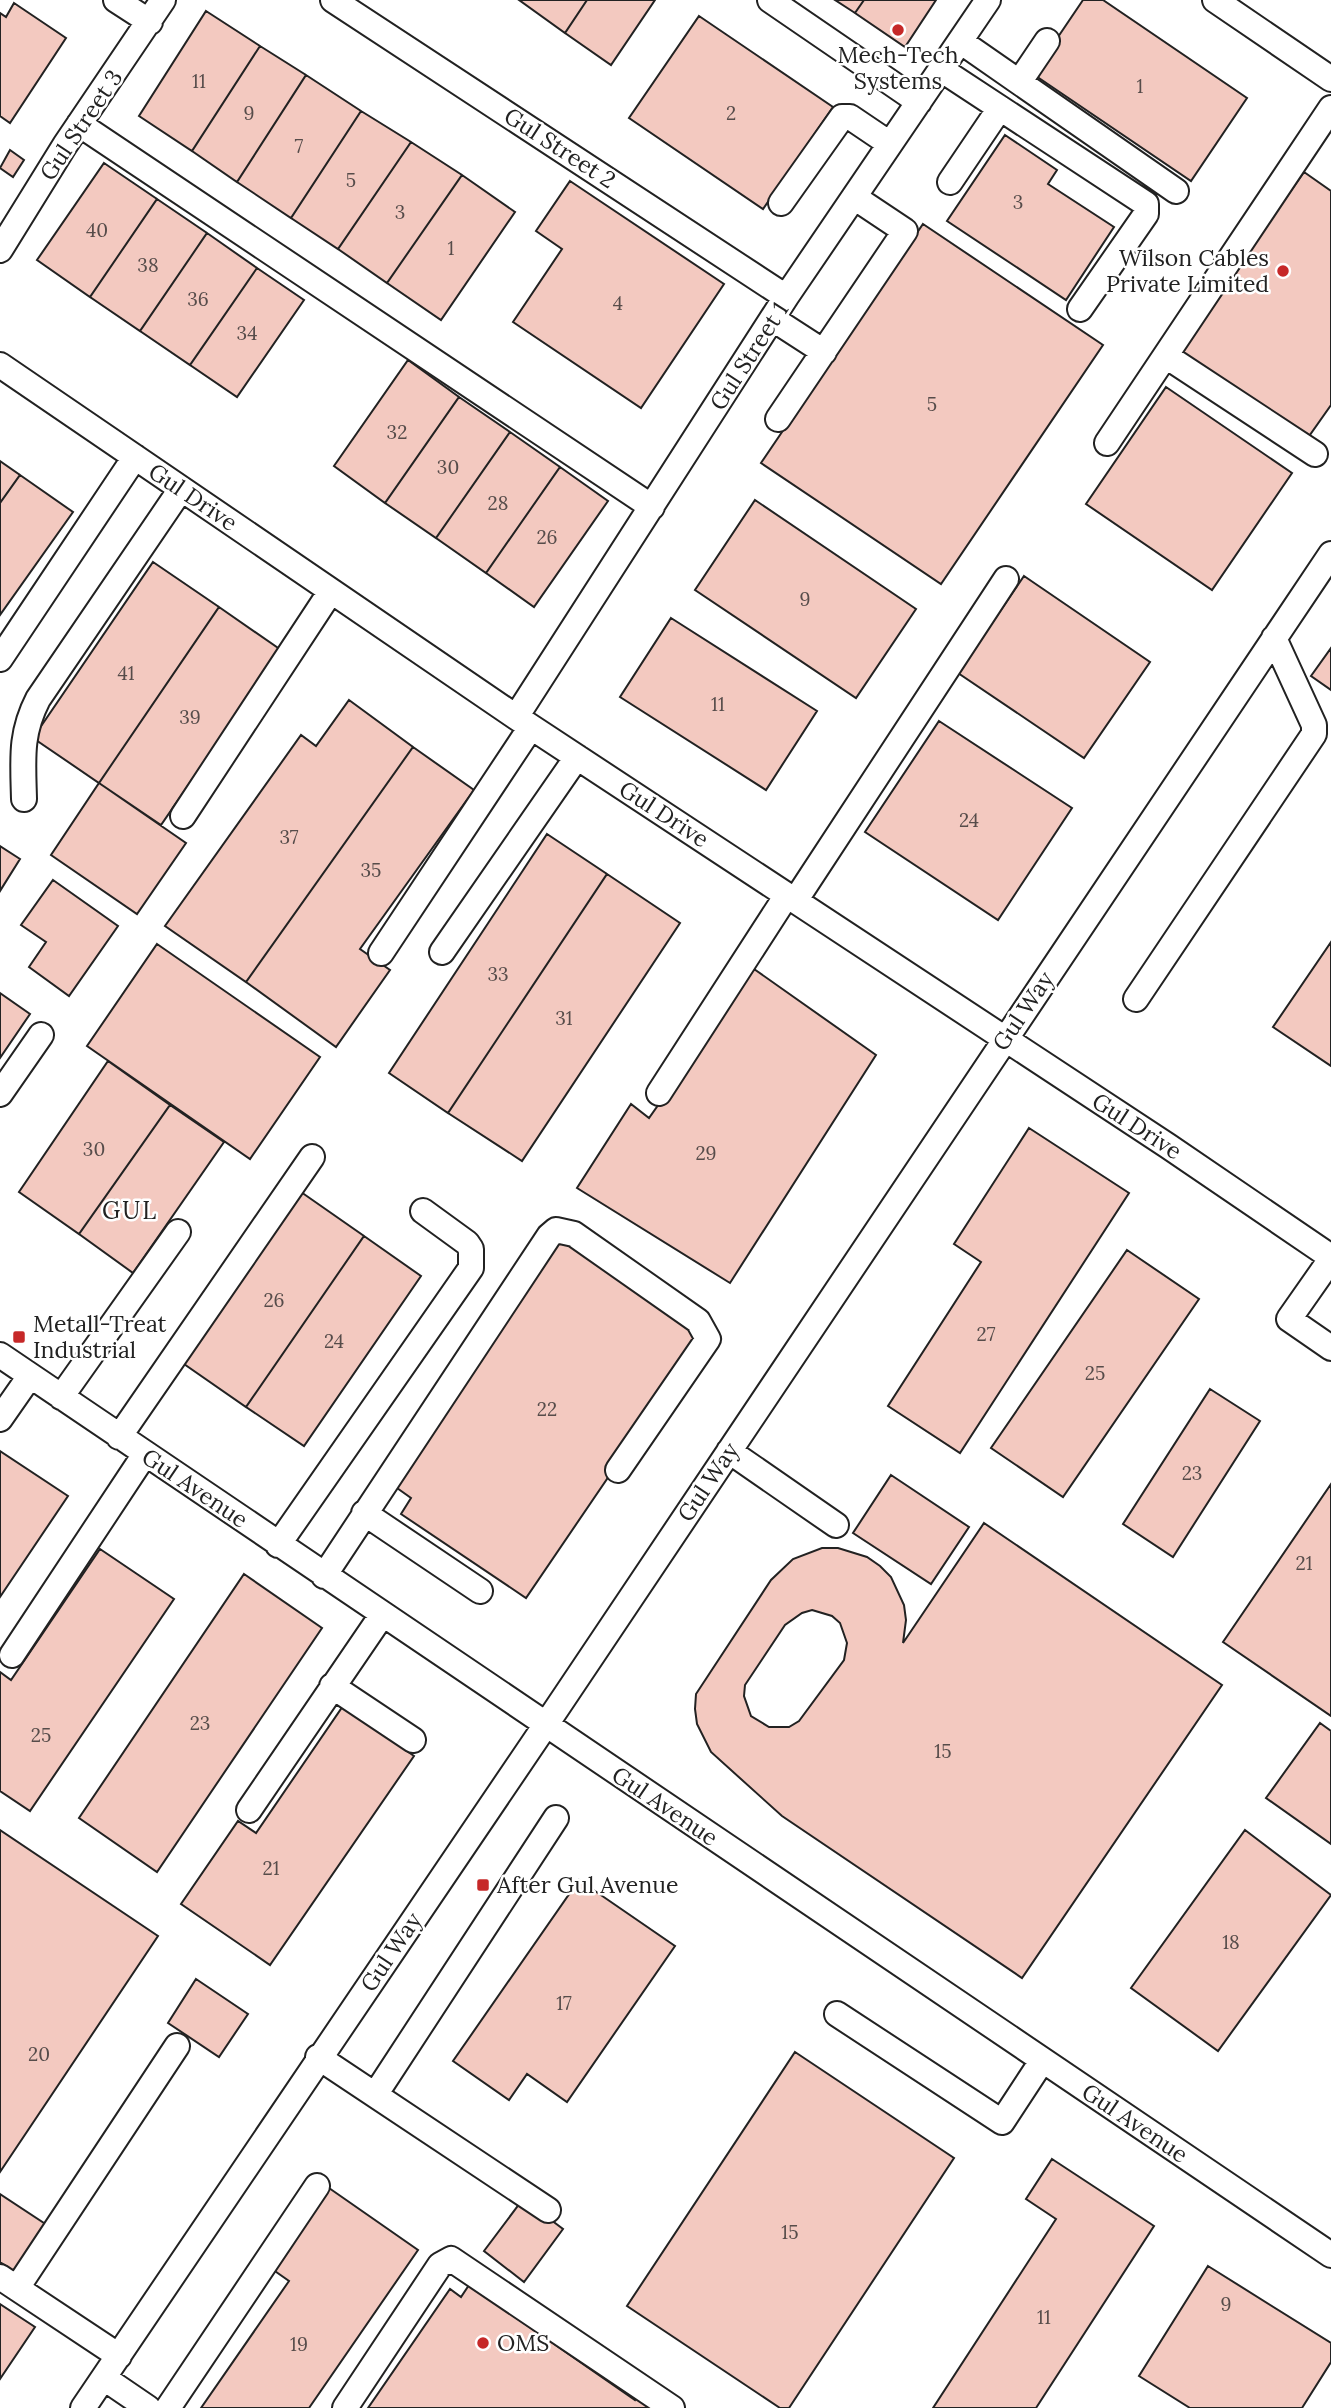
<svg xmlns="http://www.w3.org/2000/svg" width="1331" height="2408" viewBox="0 0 1331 2408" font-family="Lora,serif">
  <rect width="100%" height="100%" fill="#fff"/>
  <!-- building -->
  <path fill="#f3c9c0" stroke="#222" stroke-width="2" fill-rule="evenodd" d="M519,0H587L565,33Z
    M587,0H655L611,65L565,33Z
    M835,0H864L855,13Z
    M864,0H936L905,47L855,13Z
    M1083,0H1103L1247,98L1191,181L1033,74Z
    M14,3L66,38L10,123L0,116V13L6,17Z
    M206,11L260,46L192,151L139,116Z
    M699,16L833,107L763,209L629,118Z
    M260,46L306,75L237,182L192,151Z
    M306,75L361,111L291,218L237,182Z
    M361,111L411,142L338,249L291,218Z
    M1005,135L1057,170L1048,184L1114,227L1066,300L947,221Z
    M411,142L462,175L387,283L338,249Z
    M10,150L24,160L13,177L0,168Z
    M104,163L157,199L90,297L37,260Z
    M1304,172L1331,191V405L1307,439L1179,350Z
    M462,175L515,212L441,320L387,283Z
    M570,181L724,284L641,408L513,322L562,249L536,231Z
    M157,199L207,233L140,331L90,297Z
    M923,224L1103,345L941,584L761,463Z
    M207,233L257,268L190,365L140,331Z
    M257,268L304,300L237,397L190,365Z
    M408,360L459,397L385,503L334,466Z
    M1166,387L1292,473L1212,590L1086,504Z
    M459,397L510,432L436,538L385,503Z
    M510,432L560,467L486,573L436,538Z
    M0,461L20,475L0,503Z
    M560,467L608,501L534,607L486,573Z
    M20,475L73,512L0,615V503Z
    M755,500L916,609L856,698L695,590Z
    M153,562L219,607L99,783L33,738Z
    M1024,576L1150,662L1084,758L958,673Z
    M219,607L281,650L161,825L99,783Z
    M671,618L817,711L766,790L620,697Z
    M1331,648V690L1311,676Z
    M349,700L413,747L246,982L165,926L301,735L316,746Z
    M939,721L1072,808L998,920L865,832Z
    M413,747L474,790L360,949L390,970L336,1047L246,982Z
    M99,783L186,843L137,914L51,855Z
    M547,834L607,874L448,1113L389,1073Z
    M0,846L20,859L0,891Z
    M607,874L680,923L522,1161L448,1113Z
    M53,880L118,926L69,996L29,967L46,942L21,925Z
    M1331,942V1066L1273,1027Z
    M157,944L320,1057L250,1159L87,1046Z
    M754,969L876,1055L730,1283L577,1188L631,1104L649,1118Z
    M0,993L30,1014L0,1058Z
    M108,1061L170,1105L79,1234L19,1192Z
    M170,1105L224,1142L133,1273L79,1234Z
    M1029,1128L1129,1193L960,1453L888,1406L981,1262L954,1244Z
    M301,1192L364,1236L246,1407L184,1364Z
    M558,1234L705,1335L526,1598L401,1514L411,1498L390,1483Z
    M364,1236L421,1276L304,1446L246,1407Z
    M1127,1250L1199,1299L1063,1497L991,1448Z
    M1210,1389L1260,1421L1173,1557L1123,1524Z
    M0,1451L68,1496L0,1597Z
    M891,1475L969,1527L931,1584L853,1533Z
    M1331,1484V1716L1223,1642Z
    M984,1523L1222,1685L1022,1978L782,1816L711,1752L697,1724L695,1709L696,1694L771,1580L793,1559L822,1548H838L867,1557L880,1566L891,1577L904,1605L906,1620L903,1643ZM812,1610L832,1616L840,1623L847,1643L844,1660L799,1721L789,1727H769L751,1716L744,1696L745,1685L785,1625L802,1613Z
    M100,1549L174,1599L30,1811L0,1791V1672L11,1680Z
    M244,1574L322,1628L157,1872L79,1818Z
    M343,1706L414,1756L270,1965L181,1904L238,1821L256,1833Z
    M1320,1723L1331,1731V1844L1266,1798Z
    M0,1830L158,1936L0,2172Z
    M1245,1830L1331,1895L1218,2051L1131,1988Z
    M579,1880L675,1946L567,2102L527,2074L509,2100L453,2061Z
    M196,1979L248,2014L219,2057L168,2023Z
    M795,2052L954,2158L789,2408H780L627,2306Z
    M1052,2159L1154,2226L1036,2408H933L1056,2219L1026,2199Z
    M329,2188L418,2250L309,2408H201L289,2281L272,2269Z
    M0,2194L53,2229L21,2276L0,2262Z
    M523,2199L563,2229L524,2282L484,2251Z
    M1208,2266L1331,2343V2362L1302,2408H1190L1139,2376Z
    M469,2285L635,2400L642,2389L669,2408H368L450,2289L461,2297Z
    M0,2304L35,2327L0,2379Z"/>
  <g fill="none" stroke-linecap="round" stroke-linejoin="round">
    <defs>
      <path id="minor" d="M116,0L150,22
        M333,0L786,297
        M770,0L919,102
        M1215,0L1331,79
        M960,41L1176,191
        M942,70L1146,204V214L1080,309
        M1020,81L1047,41
        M79,124L652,507
        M950,182L1000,108
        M781,203L842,117H850L890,144
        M0,250L65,145L163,0
        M773,319L824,352
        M1166,356L1315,454
        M0,365L516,717L1168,1146L1331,1257
        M778,419L905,231L854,197
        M1107,443L1331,108
        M0,659L135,457
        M516,717L786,297L988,0
        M24,799C23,759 20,734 38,699L181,489
        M183,816L331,591
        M795,901L1006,579
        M442,952L577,757
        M381,953L531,727
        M1136,999L1314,734V725L1274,638
        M659,1093L787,895
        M0,1094L41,1035
        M1331,1259L1289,1319L1331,1348
        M0,1355L1331,2255
        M61,1397L178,1232
        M0,1419L30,1376
        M119,1437L312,1157
        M729,1451L836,1525
        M364,1513L480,1591
        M278,1545L471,1268V1249L467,1243L423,1211
        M324,1576L549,1236L556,1230L574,1234L698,1321L708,1339L618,1470
        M12,1655L145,1454
        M332,1686L413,1740
        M249,1810L382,1615
        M837,2014L1002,2122L1042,2061
        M318,2057L548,2210
        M375,2095L556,1818
        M0,2277L119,2356
        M17,2288L177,2046
        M104,2378L148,2408
        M83,2408L545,1726L1331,554
        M168,2408L317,2186
        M345,2408L440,2265L451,2259L672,2408"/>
    </defs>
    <!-- minor casing -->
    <use href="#minor" stroke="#222" stroke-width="28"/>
    <!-- minor -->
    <use href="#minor" stroke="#fff" stroke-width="24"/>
  </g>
  <!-- markers -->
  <g fill="#c62828" stroke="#fff" stroke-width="2.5">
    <circle cx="898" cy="30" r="7"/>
    <circle cx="1283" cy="271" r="7"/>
    <rect x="12" y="1330" width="14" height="14" rx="3.5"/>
    <rect x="476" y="1878" width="14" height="14" rx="3.5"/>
    <circle cx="483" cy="2343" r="7"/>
  </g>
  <g text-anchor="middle" stroke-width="5" stroke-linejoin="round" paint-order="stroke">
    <!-- number labels -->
    <g font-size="19" fill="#564c4a">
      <text x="199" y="88">11</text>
      <text x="1140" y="93">1</text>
      <text x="249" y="120">9</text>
      <text x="731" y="120">2</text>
      <text x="299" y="153">7</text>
      <text x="351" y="187">5</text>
      <text x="1018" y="209">3</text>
      <text x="400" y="219">3</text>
      <text x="97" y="237">40</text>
      <text x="451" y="255">1</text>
      <text x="148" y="272">38</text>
      <text x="198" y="306">36</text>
      <text x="618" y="310">4</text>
      <text x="247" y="340">34</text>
      <text x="932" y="411">5</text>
      <text x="397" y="439">32</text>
      <text x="448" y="474">30</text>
      <text x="498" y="510">28</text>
      <text x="547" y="544">26</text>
      <text x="805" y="606">9</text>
      <text x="126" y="680">41</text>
      <text x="718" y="711">11</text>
      <text x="190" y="724">39</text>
      <text x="969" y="827">24</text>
      <text x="289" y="844">37</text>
      <text x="371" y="877">35</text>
      <text x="498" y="981">33</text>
      <text x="564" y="1025">31</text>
      <text x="94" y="1156">30</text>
      <text x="706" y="1160">29</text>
      <text x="274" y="1307">26</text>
      <text x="986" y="1341">27</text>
      <text x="334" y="1348">24</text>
      <text x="1095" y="1380">25</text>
      <text x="547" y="1416">22</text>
      <text x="1192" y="1480">23</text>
      <text x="1304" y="1570">21</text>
      <text x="200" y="1730">23</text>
      <text x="41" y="1742">25</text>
      <text x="943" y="1758">15</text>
      <text x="271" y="1875">21</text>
      <text x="1231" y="1949">18</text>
      <text x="564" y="2010">17</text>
      <text x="39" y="2061">20</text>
      <text x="790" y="2239">15</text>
      <text x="1226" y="2311">9</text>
      <text x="1044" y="2324">11</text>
      <text x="299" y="2351">19</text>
    </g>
    <!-- poi labels -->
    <g font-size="23" fill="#222" stroke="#fff" text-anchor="start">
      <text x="898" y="63" text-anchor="middle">Mech-Tech<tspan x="898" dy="26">Systems</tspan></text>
      <text x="1269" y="266" text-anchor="end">Wilson Cables<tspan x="1269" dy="26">Private Limited</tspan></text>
      <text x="33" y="1332">Metall-Treat<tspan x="33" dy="26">Industrial</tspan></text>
      <text x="497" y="1893">After Gul Avenue</text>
      <text x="497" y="2351">OMS</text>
    </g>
    <!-- street labels -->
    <g font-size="23" fill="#222" stroke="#fff">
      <text transform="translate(81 125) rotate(-56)" y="8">Gul Street 3</text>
      <text transform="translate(560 148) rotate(33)" y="8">Gul Street 2</text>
      <text transform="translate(749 356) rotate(-57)" y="8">Gul Street 1</text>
      <text transform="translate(193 497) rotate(34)" y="8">Gul Drive</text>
      <text transform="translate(664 814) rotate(33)" y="8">Gul Drive</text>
      <text transform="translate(1023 1011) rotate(-56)" y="8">Gul Way</text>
      <text transform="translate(1137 1126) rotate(33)" y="8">Gul Drive</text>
      <text transform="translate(708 1482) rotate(-56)" y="8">Gul Way</text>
      <text transform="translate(195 1488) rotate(34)" y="8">Gul Avenue</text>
      <text transform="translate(665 1806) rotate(34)" y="8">Gul Avenue</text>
      <text transform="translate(391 1952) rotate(-56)" y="8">Gul Way</text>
      <text transform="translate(1135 2123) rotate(34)" y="8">Gul Avenue</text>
    </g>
    <!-- neighbourhood labels -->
    <g font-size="24" letter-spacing="2" fill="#222" stroke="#fff">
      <text x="130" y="1219">GUL</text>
    </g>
  </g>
</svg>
